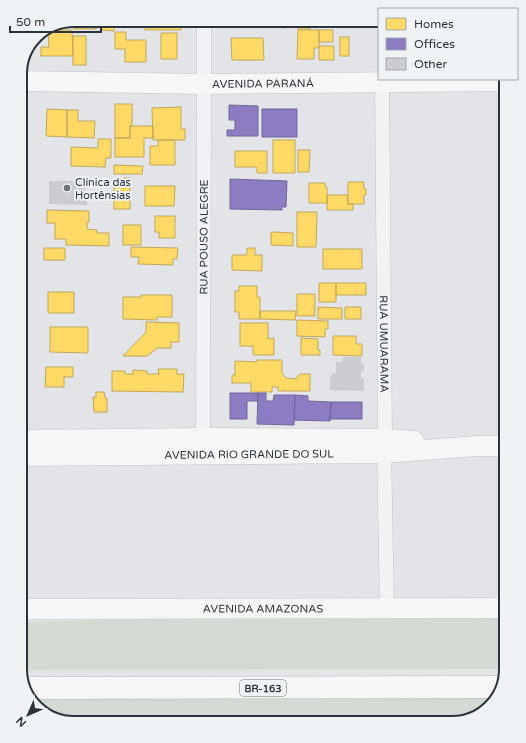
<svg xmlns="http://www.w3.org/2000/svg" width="526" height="743" viewBox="0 0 526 743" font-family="'Varela Round',sans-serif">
  <rect width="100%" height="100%" fill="#e2e4e7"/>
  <!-- green -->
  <path fill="#d3dad3" d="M386,614L506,615V669L20,670V622Z
    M499,696L479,716L452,723H71L47,716L28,697Z"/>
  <!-- homes -->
  <path fill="#ffd966" stroke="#bfa75a" d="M75,20H91V23H96V29H74Z
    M101,20H114V31L101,30Z
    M134,20H181V30H145V25H134Z
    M238,20H260V23H238Z
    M282,20H295V27L282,28Z
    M298,20H310V29H298Z
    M332,20H366V27H333Z
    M48,30H72L73,56H41V47H49Z
    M298,30H319V48H314V59H297Z
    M319,30H333V42H319Z
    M115,32H126V40H146V62H125V49H115Z
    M161,33H177V59H161Z
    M73,36H86V65H73Z
    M340,37H349V56H340Z
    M231,38H263L264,60H232Z
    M319,46H334V60H319Z
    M115,104H132V126H130V138H115Z
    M181,107V129H185V140H153L152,108Z
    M47,109L67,110V137L46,136Z
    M67,110H78V121H95L94,138L67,137Z
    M130,126H153V138H144V157H115V138H130Z
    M98,139H111V158H106L105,167L71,166V147L98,148Z
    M158,140H175V165H150V146H158Z
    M273,140H295V173H273Z
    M298,150H310L309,172H298Z
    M235,151H267V173H257V167H235Z
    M114,165L143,166L142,174H114Z
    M124,178H130V209H114V183H124Z
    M348,182H364V189H366V195H364V204H348Z
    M309,183H325V187H327V203H309Z
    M145,186H175L174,206H145Z
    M327,195H347L348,204H353V210H327Z
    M47,210L89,211V222H87V229L97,230V233H109V246L66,245V239H55V223H47Z
    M297,212H317L316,247H297Z
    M155,216H175V238H159V232H155Z
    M123,225H141V245H123Z
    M271,232L293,233V246L271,245Z
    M131,247L178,248L177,259H173V265L138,264L139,257H131Z
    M44,248H65V260H44Z
    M247,248H255V255H262V271L232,270V255H247Z
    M323,249H362V269H323Z
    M319,283H336V302H319Z
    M336,283H366V295H336Z
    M239,286H257V297H260V319H239V312H235V291H239Z
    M48,292H74V313H48Z
    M297,294H315V316H297Z
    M141,295H172V317H157V320L123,319V297H141Z
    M318,307L342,308V319H318Z
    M345,307H361V319H345Z
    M260,311H296L295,320L260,319Z
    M297,320L328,321V329H325V337L297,336Z
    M146,322L179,323V342H171V348H157L147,356H123L146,332Z
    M240,323H268V339L274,338V355H253V346H240Z
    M50,327H88V353L50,352Z
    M333,336H356V344H362V356L333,355Z
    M301,338L318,339V350H320V355H301Z
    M257,360H282V373L286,378L295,379L300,374H310V391H278V387H272V392H251V383H232V375H235V361L257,362Z
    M46,367H73V377H64V387H45Z
    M158,369H177V374H184L183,392L112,391V371H125V374H133V370L147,371V374H159Z
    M96,392H104L105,398H107V412H94L93,397H96Z"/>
  <!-- offices -->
  <path fill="#8e7cc3" stroke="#70669b" d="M229,105L258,106V136H227V130H235V120H229Z
    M262,109H297V137H262Z
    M230,179L287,181L286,207H282V210L230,209Z
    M230,393H258V401H247V419H230Z
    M258,393H266V401H273L274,395H295L294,425L257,424Z
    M295,395L308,396V401L331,402L330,421L294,420Z
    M331,402H362V419H330Z"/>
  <!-- building -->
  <path fill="#cacccf" d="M49,181H85V194H87V205L49,204Z
    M343,357H361V363L364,364V371H361V378H364V391L330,390V377H332V373L336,374V362H342Z"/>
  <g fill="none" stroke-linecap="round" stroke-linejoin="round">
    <defs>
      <g id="street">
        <path id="s1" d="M382,82L385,439L384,447L387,608"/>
        <path id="s2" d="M203,446L204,84V20"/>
      </g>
      <g id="secondary">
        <path id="s3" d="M20,81L204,84L506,81"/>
        <path d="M20,440L203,438L385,439L414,441"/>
        <path id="s4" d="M20,456L384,453L477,446H506"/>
        <path id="s5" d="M20,609L506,608"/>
      </g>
      <path id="highway" d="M25,688L501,687"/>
    </defs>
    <!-- street casing -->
    <use href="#street" stroke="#c0c2c5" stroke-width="15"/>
    <!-- secondary casing -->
    <use href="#secondary" stroke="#c0c2c5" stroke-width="21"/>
    <!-- highway casing -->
    <use href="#highway" stroke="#b5b7bb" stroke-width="23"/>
    <!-- street -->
    <use href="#street" stroke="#f1f2f4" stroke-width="14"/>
    <!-- secondary -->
    <use href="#secondary" stroke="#f6f6f6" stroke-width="20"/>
    <!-- highway -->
    <use href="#highway" stroke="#f6f6f6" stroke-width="22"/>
  </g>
  <!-- markers -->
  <circle fill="#6b7178" stroke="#f0f3f5" stroke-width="1.5" cx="67" cy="188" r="4"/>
  <g text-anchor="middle" stroke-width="4" stroke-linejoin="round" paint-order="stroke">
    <!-- shield labels -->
    <rect fill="#f0f3f5" stroke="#666d74" stroke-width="1" x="240" y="680" width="46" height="16" rx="3"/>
    <g font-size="10" font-weight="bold" fill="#2b333d">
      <text x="263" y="692">BR-163</text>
    </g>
    <!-- street labels -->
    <g font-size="11" fill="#2b333d" stroke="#f0f3f5">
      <text dy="4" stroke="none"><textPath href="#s3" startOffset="243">AVENIDA PARANÁ</textPath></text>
      <text dy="4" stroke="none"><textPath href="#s2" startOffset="209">RUA POUSO ALEGRE</textPath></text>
      <text dy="4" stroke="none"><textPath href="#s1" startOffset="262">RUA UMUARAMA</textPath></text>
      <text dy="4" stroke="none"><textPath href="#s4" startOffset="229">AVENIDA RIO GRANDE DO SUL</textPath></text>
      <text dy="4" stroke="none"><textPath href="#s5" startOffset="243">AVENIDA AMAZONAS</textPath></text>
    </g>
    <!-- poi labels -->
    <g font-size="11" fill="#2b333d" stroke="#f0f3f5" text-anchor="start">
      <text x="75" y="186">Clínica das<tspan x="75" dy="13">Hortênsias</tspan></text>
    </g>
  </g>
  <!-- crop -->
  <path d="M0 0H526V743H0ZM74 27H452A47 47 0 0 1 499 74V669A47 47 0 0 1 452 716H74A47 47 0 0 1 27 669V74A47 47 0 0 1 74 27Z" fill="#f0f3f5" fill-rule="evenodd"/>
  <path fill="none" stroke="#2b333d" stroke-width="2" d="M74 27H452A47 47 0 0 1 499 74V669A47 47 0 0 1 452 716H74A47 47 0 0 1 27 669V74A47 47 0 0 1 74 27Z"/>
  <!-- legend -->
  <rect x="378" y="8" width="140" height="72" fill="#f0f3f5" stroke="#a1a6ab"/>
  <rect x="386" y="18" width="20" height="12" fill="#ffd966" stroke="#a1a6ab"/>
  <text x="414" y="28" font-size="12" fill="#2b333d">Homes</text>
  <rect x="386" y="38" width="20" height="12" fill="#8e7cc3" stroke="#a1a6ab"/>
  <text x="414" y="48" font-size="12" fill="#2b333d">Offices</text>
  <rect x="386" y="58" width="20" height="12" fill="#cacccf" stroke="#a1a6ab"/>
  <text x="414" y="68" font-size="12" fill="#2b333d">Other</text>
  <!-- north arrow -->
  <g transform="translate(28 715) rotate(225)" stroke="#f0f3f5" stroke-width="3" paint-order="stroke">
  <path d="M0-3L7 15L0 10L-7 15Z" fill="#2b333d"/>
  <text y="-6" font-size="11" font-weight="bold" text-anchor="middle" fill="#2b333d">N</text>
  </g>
  <!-- scale -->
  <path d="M10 26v6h91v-6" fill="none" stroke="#2b333d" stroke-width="2"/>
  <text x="16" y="26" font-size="12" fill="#2b333d" stroke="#f0f3f5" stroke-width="3" paint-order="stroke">50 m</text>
</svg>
